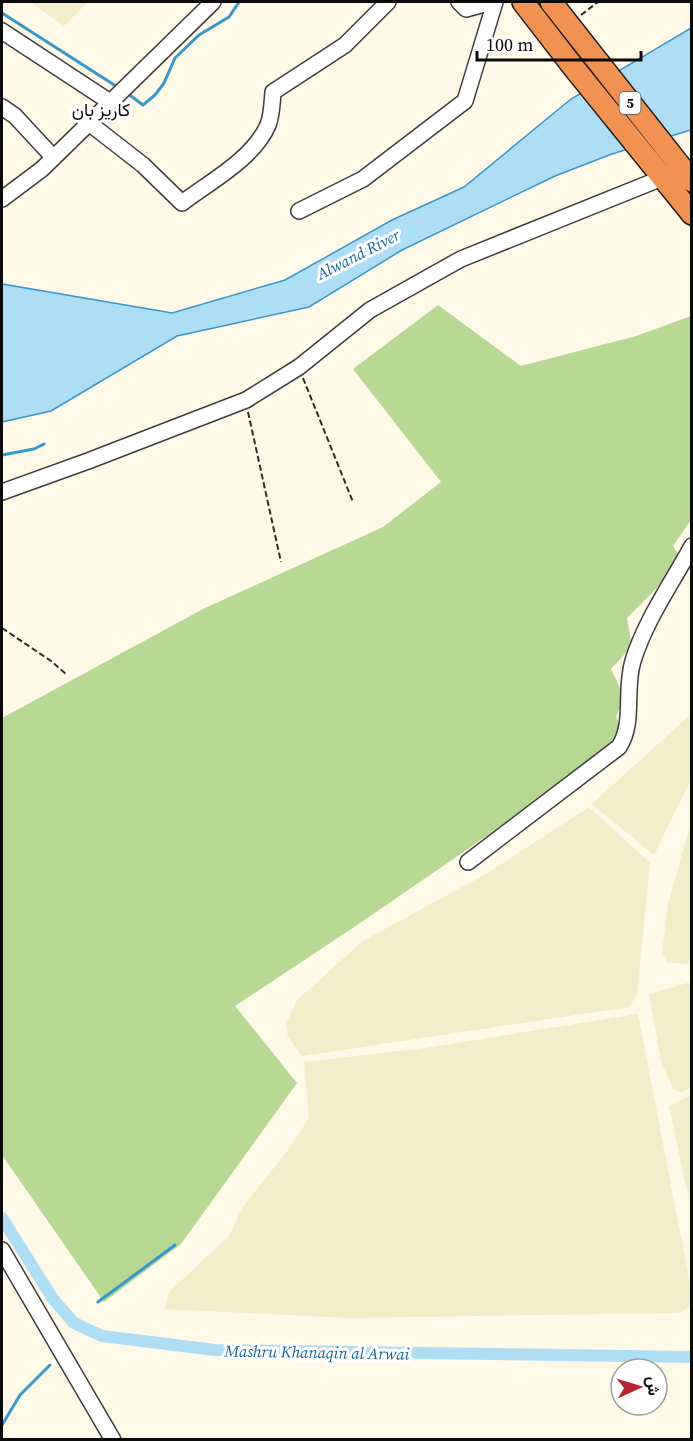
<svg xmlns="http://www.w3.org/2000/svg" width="693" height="1441" viewBox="0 0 693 1441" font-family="'Source Serif 4',Vazirmatn,serif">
  <rect width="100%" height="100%" fill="#fff9e7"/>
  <!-- farmland -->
  <path fill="#f3edc9" d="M30,2H88L64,26Z
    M691,714V779L654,855L592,804Z
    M589,807L650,863L637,995L629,1007L302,1056L288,1037L286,1024L297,1000L363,941L486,874Z
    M691,822V964L668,963L662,953L668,904Z
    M691,982V1088L680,1092L673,1089L661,1061L649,994Z
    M638,1014L691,1289V1305L680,1313L348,1318L164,1309L169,1292L229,1236L242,1208L288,1150L309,1118L304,1062L425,1048Z
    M691,1095L692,1205H690L669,1106Z"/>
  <!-- forest -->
  <path fill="#b6d893" d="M438,305L521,366L636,336L691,316V520L673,546L681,558L657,588L627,618L632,646L611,669L625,698L616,716L623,733L568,780L363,921L235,1006L297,1083L181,1244L104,1302L2,1155V718L203,609L383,527L441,482L353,369Z"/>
  <!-- water -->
  <path fill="#addef5" stroke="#3698cb" stroke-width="1.5" d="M691,28V130L612,154L555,176L402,250L309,307L177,336L51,411L2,422V284L172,313L285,280L392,220L464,187L571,99Z"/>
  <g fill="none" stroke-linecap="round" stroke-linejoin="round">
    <!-- stream -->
    <path stroke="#3698cb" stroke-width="3" d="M2,13L119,88
      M127,93L143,105L155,95L164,83L175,58L199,35L229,17L239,2
      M2,455L34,449L44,444
      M98,1302L175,1245
      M2,1425L20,1395L50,1365"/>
    <!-- canal -->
    <path stroke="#addef5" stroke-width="12" d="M2,1218L53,1299L74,1323L102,1336L215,1350L692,1357"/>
    <defs>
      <path id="minor" d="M459,2L466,9L492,2
        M2,31L110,102
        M2,107L15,116L53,157
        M89,123L143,165L182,203C211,181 253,159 268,125C272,115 272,103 273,92L345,45L388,2
        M2,199L42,169L213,2
        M299,211L363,179L465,101L495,2
        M2,492L88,461L246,400L299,367L370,310L461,259L662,178
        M468,862L619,747C635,722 624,689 633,661C645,621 672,583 692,546
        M2,1250L113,1440"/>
      <path id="highway" d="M523,2L574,68L692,214
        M551,2L692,181"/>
    </defs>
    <!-- minor casing -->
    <use href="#minor" stroke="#3d3d3d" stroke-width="18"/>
    <!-- highway casing -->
    <use href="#highway" stroke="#1b1b1b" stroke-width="24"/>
    <!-- path -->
    <path stroke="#2c2c2c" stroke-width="2" stroke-dasharray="6 3" stroke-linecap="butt" d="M581,15L598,2
      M303,378L353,502
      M248,412L281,562
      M2,628L51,661L66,674"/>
    <!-- minor -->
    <use href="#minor" stroke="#fff" stroke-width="15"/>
    <!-- highway -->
    <use href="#highway" stroke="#f29252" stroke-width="21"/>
  </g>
  <g text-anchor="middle" stroke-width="6" stroke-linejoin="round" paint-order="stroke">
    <!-- shield labels -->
    <rect fill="#fff" stroke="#545454" stroke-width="1.5" x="619.5" y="92" width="21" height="22" rx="4.5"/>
    <g font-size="14" font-weight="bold" fill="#0a0a0a">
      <text x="630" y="108">5</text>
    </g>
    <!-- water labels -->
    <g font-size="16" font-style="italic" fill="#176898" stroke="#fff">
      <text transform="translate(358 254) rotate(-27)" y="6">Alwand River</text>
      <text transform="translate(317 1352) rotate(1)" y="6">Mashru Khanaqin al Arwai</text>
    </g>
    <!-- quarter labels -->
    <g font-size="18" fill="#0a0a0a" stroke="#fff">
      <text x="101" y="116">كاريز بان</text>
    </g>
  </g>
  <!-- border -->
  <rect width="693" height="1441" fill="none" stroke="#0a0a0a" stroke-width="6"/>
  <!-- north arrow -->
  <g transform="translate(639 1387) rotate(86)"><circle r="28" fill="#ffffff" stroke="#9d9d9d" stroke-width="1.5"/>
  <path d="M0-4.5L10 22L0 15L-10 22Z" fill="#b72535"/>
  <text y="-9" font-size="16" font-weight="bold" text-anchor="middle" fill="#0a0a0a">ش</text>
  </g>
  <!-- scale -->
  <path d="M477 51v9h164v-9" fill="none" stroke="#0a0a0a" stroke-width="3"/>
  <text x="486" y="51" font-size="18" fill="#0a0a0a" stroke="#ffffff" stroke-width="4.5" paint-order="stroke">100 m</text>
</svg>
